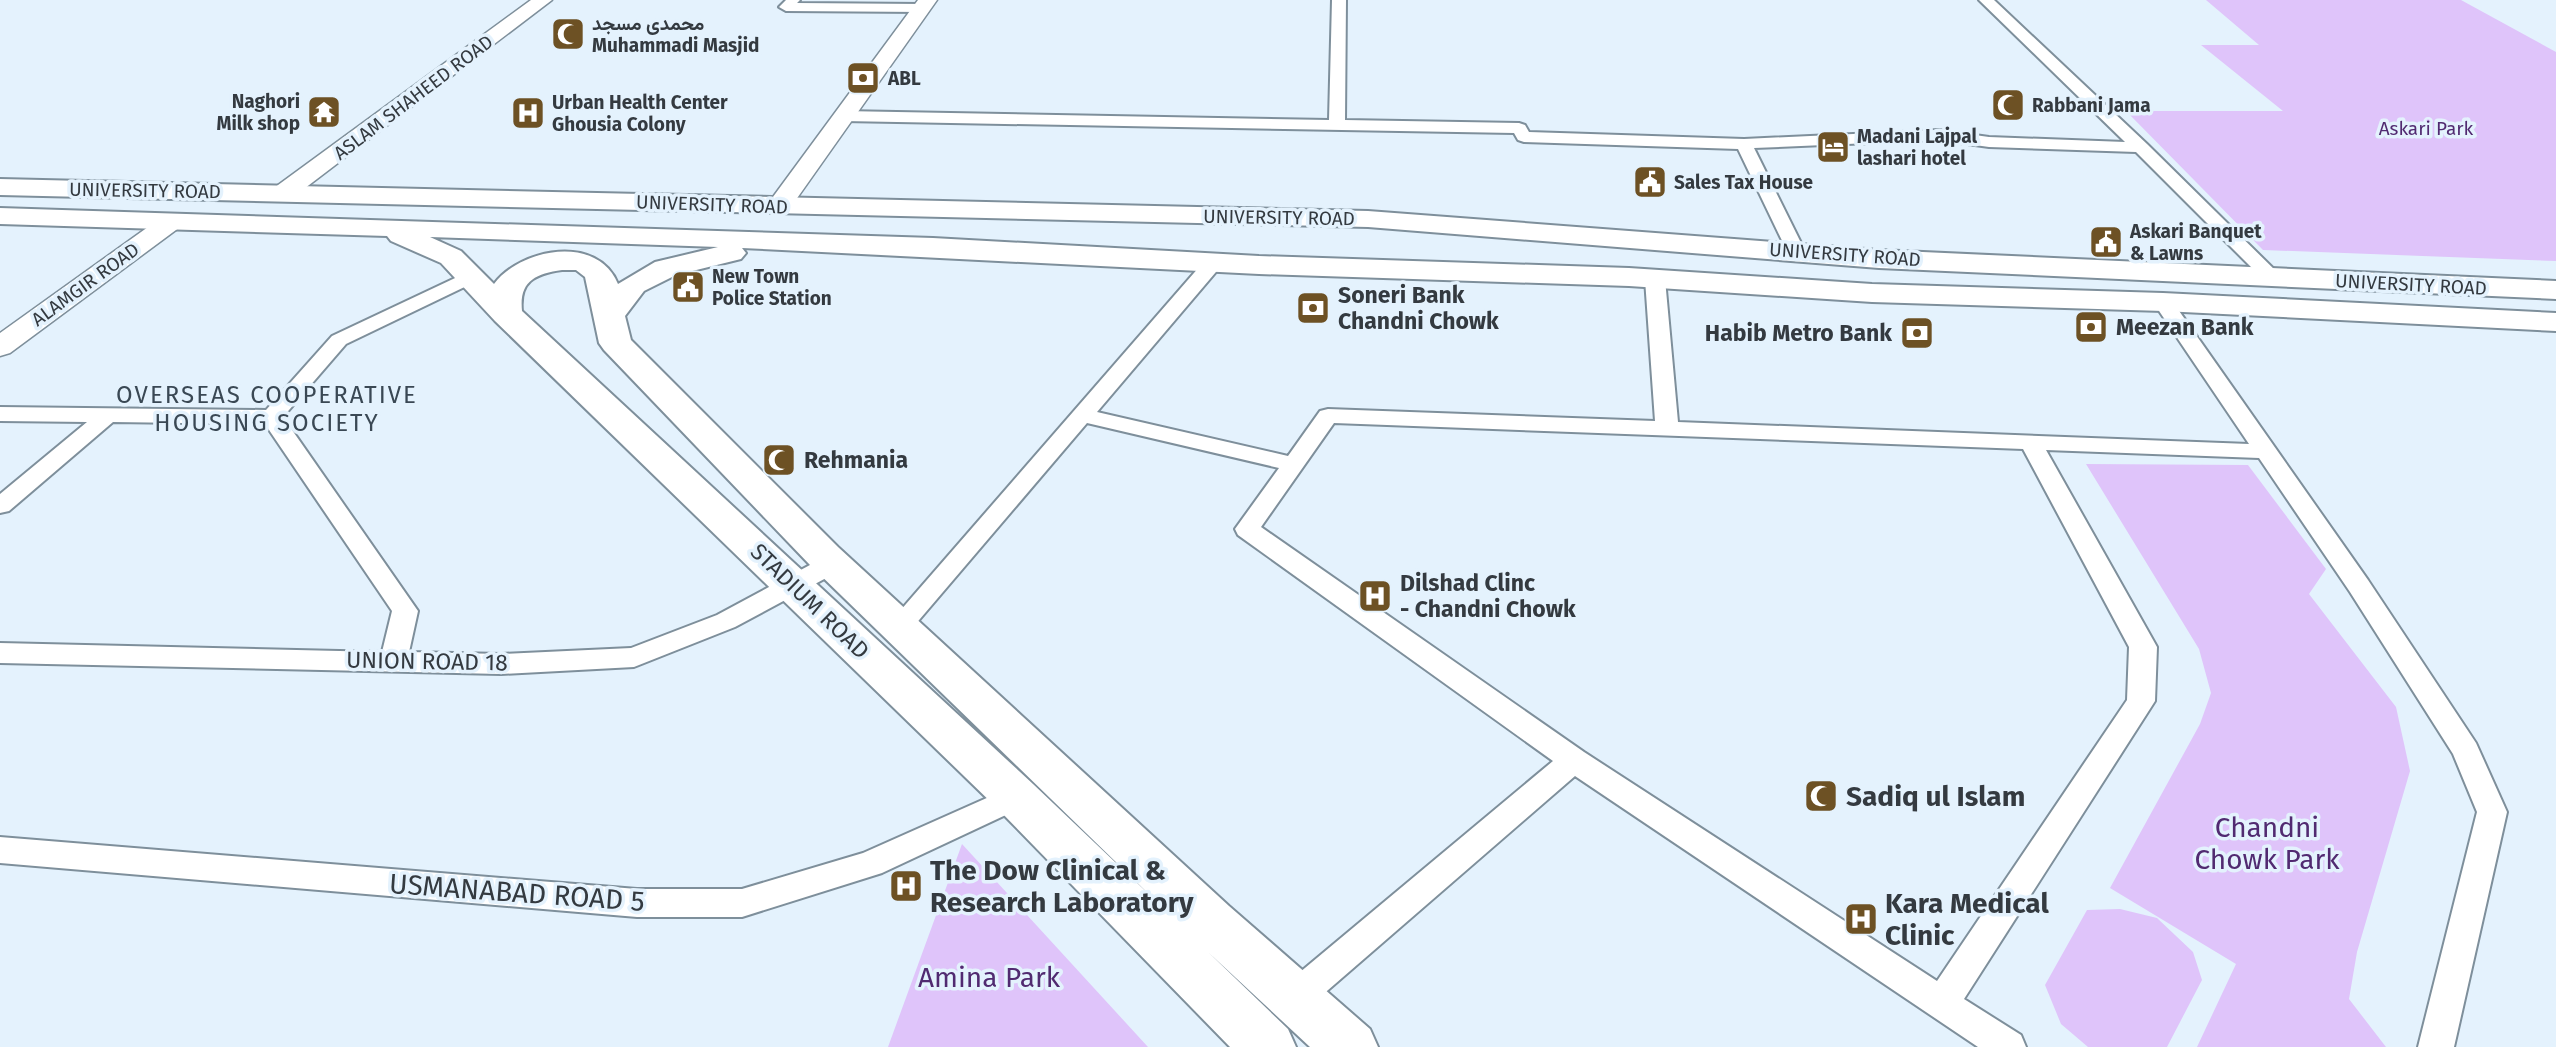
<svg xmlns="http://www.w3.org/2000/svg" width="2556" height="1047" viewBox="0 0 2556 1047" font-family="'Fira Sans',Vazirmatn,sans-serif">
  <rect width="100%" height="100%" fill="#e4f2fd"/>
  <!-- green -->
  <path fill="#dfc4fa" d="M2206,0H2461L2556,52V261L2263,250L2126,111H2283L2201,45H2259Z
    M2086,464L2248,465L2326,569L2309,594L2396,707L2410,771L2357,952L2349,999L2386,1047H2197L2236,964L2110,888L2200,724L2211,693L2199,649Z
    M962,844L1148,1047H888Z
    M2120,909L2157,918L2193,952L2202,980L2167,1047H2088L2061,1024L2045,985L2087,910Z"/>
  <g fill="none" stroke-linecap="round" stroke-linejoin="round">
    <defs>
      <path id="street" d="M786,0H800L797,3L922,4L929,8L922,12L786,11L779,7Z
        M1332,0H1346L1345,120L1519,123L1525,125L1529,132L1744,139L1939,130L1989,137L2125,142L1979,0H1994L2147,144L2282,277L2272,283L2265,281L2136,152L1989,147L1939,140L1754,148L1805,251L1796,257L1787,251L1738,149L1524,142L1518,140L1514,133L843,121L835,116L843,111L1329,120Z
        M1214,256L1221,258L1223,262L1221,266L1097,412L1288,456L1320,411L1328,409L1655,421L1645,279L1655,273L1665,279L1678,422L2249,444L2153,302L2163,296L2170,298L2368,580L2476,743L2507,812L2454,1047H2418L2477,812L2453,754L2350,592L2259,458L2046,450L2157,647L2155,701L1964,999L2021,1035L2026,1047H1978L1575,776L1305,1010L1293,1015L1281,1010L1276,999L1281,988L1553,761L1238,535L1235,529L1279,468L1087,423L908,633L899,636L890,633L886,627L1207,258ZM1334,423L2023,449L2129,647L2127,700L1937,981L1584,752L1261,527Z
        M470,271L477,273L480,277L477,281L346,344L283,417L418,611L409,652L501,654L631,648L717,615L823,558H841L845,564L841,570L735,627L634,667L501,674L0,663V643L382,652L392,611L265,424L113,422L9,511L0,513V494L87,422L0,421V407L266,410L332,336Z
        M1016,785L1027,789L1031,797L1027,805L882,873L742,917H637L0,863V837L637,889H742L863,853Z"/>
      <path id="secondary" d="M531,0H552L292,198H274L271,193L274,188Z
        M918,0H937L788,211H770L766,206L770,201Z
        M171,214L180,217L184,222L180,227L10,353L0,356V333L162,217Z"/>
      <path id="primary" d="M0,179L1368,211L1879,250L2556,281V299L1879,268L1368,227L0,195Z
        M0,208L933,238L1259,256L1629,268L1872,284L2163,293L2556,313V331L2163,311L1872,302L1629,286L1259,274L742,248L746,253L741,259L676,275L644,291L625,316L631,340L838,547L1229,906L1370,1029L1378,1047H1310L1208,952L1288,1029L1296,1047H1230L999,810L495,321L441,263L391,241L387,236L0,224ZM430,237L718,247L655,262L618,284C598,234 521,248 494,284L461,251ZM562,270H576L585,277L599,343L604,350L810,565L1157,902L1033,784L522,311C519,282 534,274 562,270Z"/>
    </defs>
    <!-- street casing -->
    <use href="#street" stroke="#7e8f9b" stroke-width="4"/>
    <!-- secondary casing -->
    <use href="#secondary" stroke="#7e8f9b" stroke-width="3"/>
    <!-- primary casing -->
    <use href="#primary" stroke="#7e8f9b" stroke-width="4"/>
    <!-- street -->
    <use href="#street" fill="#fff" fill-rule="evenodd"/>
    <!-- secondary -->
    <use href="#secondary" fill="#fff" fill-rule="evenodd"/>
    <!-- primary -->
    <use href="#primary" fill="#fff" fill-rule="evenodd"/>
  </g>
  <!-- icons -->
  <defs>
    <symbol id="mosque-square" viewBox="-11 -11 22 22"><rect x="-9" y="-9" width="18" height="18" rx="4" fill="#6d5124" stroke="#e4f2fd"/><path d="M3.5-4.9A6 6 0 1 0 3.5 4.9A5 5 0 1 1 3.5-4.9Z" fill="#fff"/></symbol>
    <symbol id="bank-square" viewBox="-11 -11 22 22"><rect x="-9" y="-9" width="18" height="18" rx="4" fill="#6d5124" stroke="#e4f2fd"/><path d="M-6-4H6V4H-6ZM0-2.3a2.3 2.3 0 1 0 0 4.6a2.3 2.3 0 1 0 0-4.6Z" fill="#fff"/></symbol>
    <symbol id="temple-square" viewBox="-11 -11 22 22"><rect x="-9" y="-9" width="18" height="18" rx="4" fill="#6d5124" stroke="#e4f2fd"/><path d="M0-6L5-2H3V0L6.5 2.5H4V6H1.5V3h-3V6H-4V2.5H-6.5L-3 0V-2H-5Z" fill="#fff"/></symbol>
    <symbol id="hospital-square" viewBox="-11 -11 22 22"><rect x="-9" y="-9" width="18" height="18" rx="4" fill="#6d5124" stroke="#e4f2fd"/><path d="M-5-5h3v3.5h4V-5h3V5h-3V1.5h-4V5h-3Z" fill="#fff"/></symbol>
    <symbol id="hotel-square" viewBox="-11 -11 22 22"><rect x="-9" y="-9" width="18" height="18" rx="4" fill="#6d5124" stroke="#e4f2fd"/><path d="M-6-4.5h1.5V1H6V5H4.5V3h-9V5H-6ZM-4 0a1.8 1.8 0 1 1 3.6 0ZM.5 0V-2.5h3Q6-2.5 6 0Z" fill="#fff"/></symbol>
    <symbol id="civic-square" viewBox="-11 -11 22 22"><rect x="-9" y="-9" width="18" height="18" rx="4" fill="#6d5124" stroke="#e4f2fd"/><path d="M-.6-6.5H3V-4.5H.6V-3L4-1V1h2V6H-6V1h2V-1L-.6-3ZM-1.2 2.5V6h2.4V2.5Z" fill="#fff"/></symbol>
  </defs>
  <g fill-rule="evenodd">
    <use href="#mosque-square" x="549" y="15" width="38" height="38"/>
    <use href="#bank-square" x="844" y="59" width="38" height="38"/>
    <use href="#mosque-square" x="1989" y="86" width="38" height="38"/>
    <use href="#temple-square" x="305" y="93" width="38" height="38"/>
    <use href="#hospital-square" x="509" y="94" width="38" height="38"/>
    <use href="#hotel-square" x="1814" y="128" width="38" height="38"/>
    <use href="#civic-square" x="1631" y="163" width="38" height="38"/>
    <use href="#civic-square" x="2087" y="223" width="38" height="38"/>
    <use href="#civic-square" x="669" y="268" width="38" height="38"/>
    <use href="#bank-square" x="1294" y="289" width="38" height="38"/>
    <use href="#bank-square" x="2072" y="308" width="38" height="38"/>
    <use href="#bank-square" x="1898" y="314" width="38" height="38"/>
    <use href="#mosque-square" x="760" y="441" width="38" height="38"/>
    <use href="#hospital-square" x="1356" y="577" width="38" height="38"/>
    <use href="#mosque-square" x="1802" y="777" width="38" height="38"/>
    <use href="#hospital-square" x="887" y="867" width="38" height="38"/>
    <use href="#hospital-square" x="1842" y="900" width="38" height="38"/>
  </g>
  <g text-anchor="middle" stroke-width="7" stroke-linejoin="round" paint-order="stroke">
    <!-- far-poi labels -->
    <g font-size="19" font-weight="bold" fill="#343a40" stroke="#e4f2fd" text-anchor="start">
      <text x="592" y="30">محمدی مسجد<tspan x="592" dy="22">Muhammadi Masjid</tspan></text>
      <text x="888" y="85">ABL</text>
      <text x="300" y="108" text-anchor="end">Naghori<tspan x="300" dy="22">Milk shop</tspan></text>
      <text x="552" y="109">Urban Health Center<tspan x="552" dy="22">Ghousia Colony</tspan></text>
      <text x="2032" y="112">Rabbani Jama</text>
      <text x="1857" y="143">Madani Lajpal<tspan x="1857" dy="22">lashari hotel</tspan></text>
      <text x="1674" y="189">Sales Tax House</text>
      <text x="2130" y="238">Askari Banquet<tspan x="2130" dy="22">&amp; Lawns</tspan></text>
      <text x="712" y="283">New Town<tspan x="712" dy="22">Police Station</tspan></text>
    </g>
    <!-- far-street labels -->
    <g font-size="19" fill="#343a40" stroke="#e4f2fd">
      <text transform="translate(413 97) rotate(-37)" y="7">ASLAM SHAHEED ROAD</text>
      <text transform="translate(145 190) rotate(1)" y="7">UNIVERSITY ROAD</text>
      <text transform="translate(712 204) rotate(2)" y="7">UNIVERSITY ROAD</text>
      <text transform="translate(1279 217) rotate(1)" y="7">UNIVERSITY ROAD</text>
      <text transform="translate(1845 254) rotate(4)" y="7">UNIVERSITY ROAD</text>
      <text transform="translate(85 284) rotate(-36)" y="7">ALAMGIR ROAD</text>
      <text transform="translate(2411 284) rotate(3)" y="7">UNIVERSITY ROAD</text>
    </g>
    <!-- far-park labels -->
    <g font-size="19" fill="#512a71" stroke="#e4f2fd">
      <text x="2426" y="135">Askari Park</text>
    </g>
    <!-- poi labels -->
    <g font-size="23" font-weight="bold" fill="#343a40" stroke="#e4f2fd" text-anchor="start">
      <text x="1338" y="303">Soneri Bank<tspan x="1338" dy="26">Chandni Chowk</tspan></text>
      <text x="2116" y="335">Meezan Bank</text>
      <text x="1892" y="341" text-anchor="end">Habib Metro Bank</text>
      <text x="804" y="468">Rehmania</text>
      <text x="1400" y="591">Dilshad Clinc<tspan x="1400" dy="26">- Chandni Chowk</tspan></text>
    </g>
    <!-- street labels -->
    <g font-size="23" fill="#343a40" stroke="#e4f2fd">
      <text transform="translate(810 601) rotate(44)" y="8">STADIUM ROAD</text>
      <text transform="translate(427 661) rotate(1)" y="8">UNION ROAD 18</text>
    </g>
    <!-- neighbourhood labels -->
    <g font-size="24" letter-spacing="2" fill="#3a4854" stroke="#e4f2fd">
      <text x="267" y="403">OVERSEAS COOPERATIVE<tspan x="267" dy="28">HOUSING SOCIETY</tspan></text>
    </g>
    <!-- near-poi labels -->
    <g font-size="28" font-weight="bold" fill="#343a40" stroke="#e4f2fd" text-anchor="start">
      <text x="1846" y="806">Sadiq ul Islam</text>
      <text x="930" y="880">The Dow Clinical &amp;<tspan x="930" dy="32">Research Laboratory</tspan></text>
      <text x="1885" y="913">Kara Medical<tspan x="1885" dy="32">Clinic</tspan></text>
    </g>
    <!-- near-park labels -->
    <g font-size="28" fill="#512a71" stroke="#e4f2fd">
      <text x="2267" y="837">Chandni<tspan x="2267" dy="32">Chowk Park</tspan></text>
      <text x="989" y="987">Amina Park</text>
    </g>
    <!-- near-street labels -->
    <g font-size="28" fill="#343a40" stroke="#e4f2fd">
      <text transform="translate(517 892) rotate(4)" y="10">USMANABAD ROAD 5</text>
    </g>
  </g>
</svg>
